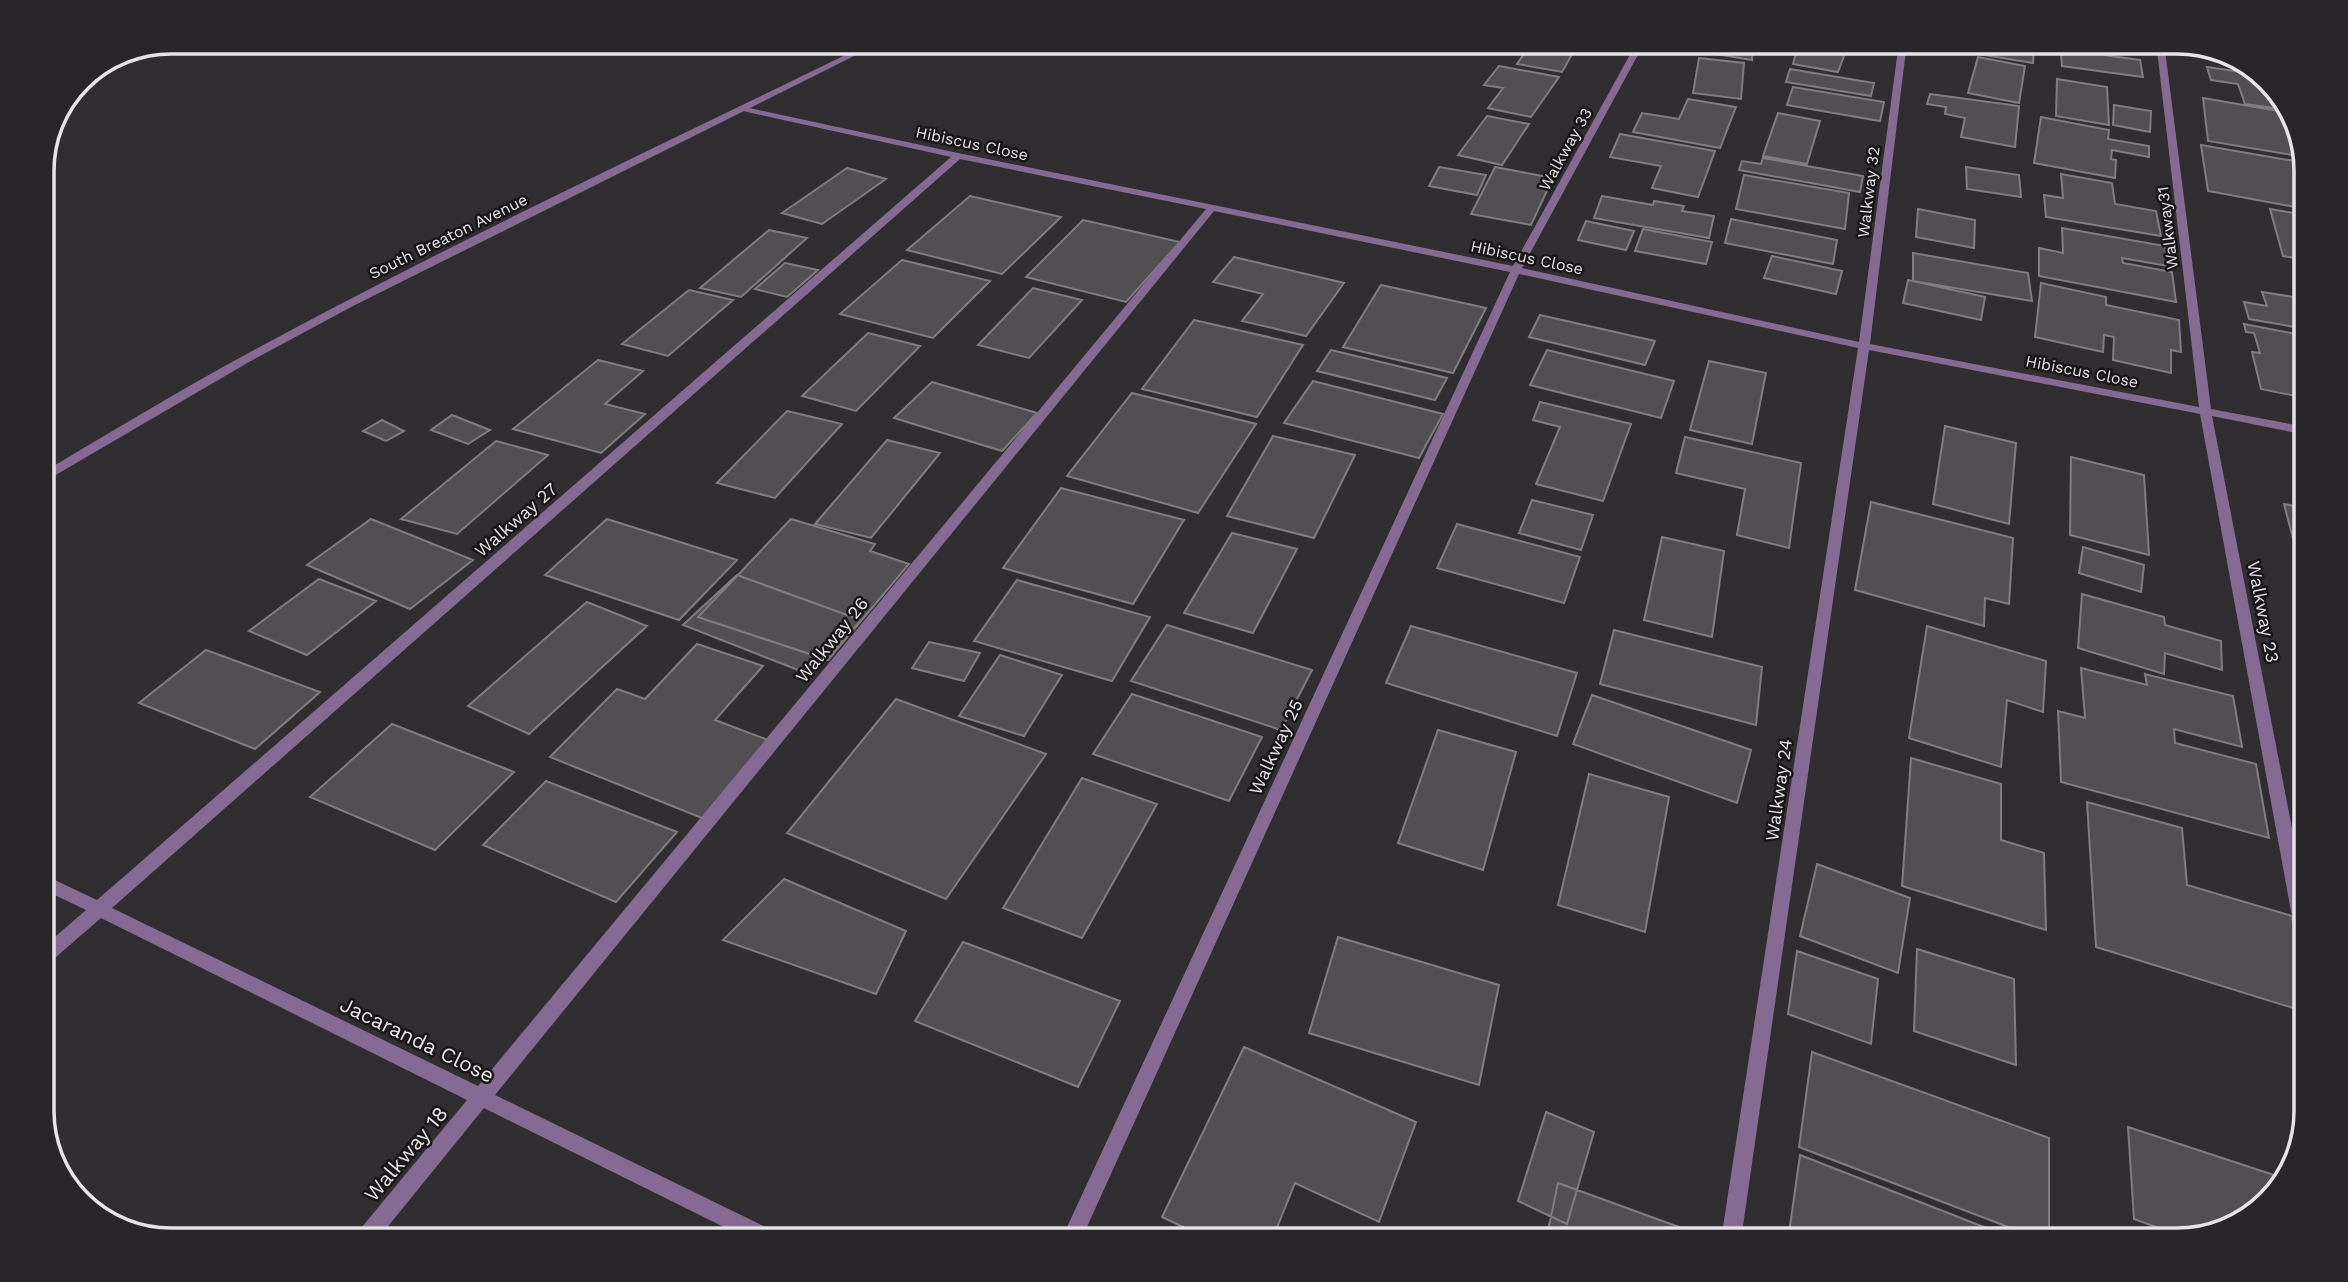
<svg xmlns="http://www.w3.org/2000/svg" width="2348" height="1282" viewBox="0 0 2348 1282" font-family="'Work Sans',sans-serif">
  <rect width="100%" height="100%" fill="#312e32"/>
  <!-- building -->
  <path fill="#524f54" stroke="#807c82" stroke-width="2" d="M1532,42H1579L1562,72L1517,64Z
    M1709,42H1753L1752,60L1704,52Z
    M1799,42H1849L1838,72L1793,64Z
    M1924,42H2019L2034,45L2033,63L1924,45Z
    M2060,42H2101L2104,55L2140,60L2143,77L2062,66Z
    M1978,57L2025,66L2019,103L1968,93Z
    M1699,58L1744,63L1741,99L1693,93Z
    M2232,65L2247,67L2284,100L2288,110L2245,104L2238,84L2211,80L2207,67L2235,71Z
    M1499,66L1559,77L1531,117L1488,108L1503,88L1484,85Z
    M1790,69L1874,83L1871,96L1786,82Z
    M2057,79L2107,87L2109,125L2056,116Z
    M1793,87L1884,102L1880,121L1787,105Z
    M1930,94L2019,106L2015,147L1961,137L1965,118L1945,114L1946,107L1927,104Z
    M2203,98L2289,113L2304,157L2208,141Z
    M1688,99L1736,107L1720,148L1633,132L1642,113L1679,119Z
    M2114,105L2151,111L2150,132L2113,125Z
    M1778,113L1820,121L1807,164L1763,156Z
    M1487,116L1529,124L1502,165L1458,155Z
    M2041,117L2109,130L2108,139L2149,146V157L2112,150L2111,159L2116,160L2115,178L2034,163Z
    M1620,134L1715,151L1698,197L1652,188L1661,166L1610,157Z
    M2201,145L2306,163V209L2208,191Z
    M1763,158L1863,176L1860,192L1739,170L1742,161L1761,164Z
    M1439,167L1486,175L1477,195L1429,186Z
    M1495,167L1553,178L1531,225L1471,214Z
    M1966,167L2019,175L2021,197L1967,189Z
    M847,168L886,179L822,224L782,213Z
    M2061,174L2112,183L2115,204L2156,211L2161,236L2046,217L2044,195L2063,198Z
    M1744,175L1849,193L1845,229L1736,209Z
    M970,196L1061,217L1002,274L907,250Z
    M1602,196L1653,205L1654,201L1684,206L1682,211L1714,216L1709,238L1594,218Z
    M1918,209L1975,220L1974,248L1916,237Z
    M2270,209L2306,215V260L2283,256Z
    M1731,219L1837,240L1833,264L1725,243Z
    M1083,220L1180,242L1126,302L1026,277Z
    M1586,221L1634,231L1626,250L1578,240Z
    M2062,228L2165,246L2168,266L2122,258L2123,263L2172,272L2176,302L2039,276V248L2063,253Z
    M1643,229L1712,242L1706,264L1635,251Z
    M769,230L807,238L741,297L700,288Z
    M1913,253L2028,273L2032,301L1913,281Z
    M1772,256L1842,271L1836,294L1764,278Z
    M1234,257L1344,283L1306,336L1242,321L1263,294L1213,282Z
    M902,260L990,281L933,338L840,314Z
    M785,263L818,270L787,297L755,289Z
    M1908,280L1985,297L1981,320L1903,303Z
    M2041,283L2106,297V305L2179,320L2181,352L2171,350V373L2113,360L2114,337L2104,335L2103,352L2035,337Z
    M1381,285L1486,308L1453,373L1343,347Z
    M1033,288L1082,300L1029,358L978,345Z
    M689,290L733,300L668,356L622,344Z
    M2262,292L2306,299V329L2249,319L2244,302L2267,306Z
    M1540,315L1655,341L1645,365L1529,337Z
    M1194,320L1303,345L1257,417L1142,389Z
    M2244,324L2301,335L2306,343V398L2261,389L2252,352L2260,353L2254,333L2246,332Z
    M868,333L920,346L856,411L802,396Z
    M1331,350L1447,378L1435,400L1317,371Z
    M1547,350L1674,381L1661,418L1530,385Z
    M598,360L643,371L605,404L645,414L601,453L513,429Z
    M1709,361L1766,373L1752,444L1690,430Z
    M1313,381L1443,414L1419,458L1284,423Z
    M932,382L1037,413L1002,451L894,418Z
    M1132,393L1256,424L1198,513L1067,476Z
    M1540,402L1631,424L1603,501L1536,484L1560,427L1533,420Z
    M787,411L842,424L775,498L717,483Z
    M452,415L490,430L468,444L431,430Z
    M382,420L404,431L386,441L363,431Z
    M1945,426L2016,443L2009,524L1933,504Z
    M1273,436L1355,455L1314,538L1227,516Z
    M1685,437L1801,463L1789,548L1737,535L1745,489L1676,473Z
    M887,440L940,453L871,538L815,524Z
    M496,441L548,455L457,534L401,519Z
    M2071,457L2144,475L2149,555L2070,535Z
    M1061,488L1184,520L1133,604L1003,568Z
    M1532,500L1593,515L1581,550L1519,533Z
    M1871,502L2013,538L2009,604L1985,598L1984,626L1855,590Z
    M2284,504L2306,508V588Z
    M371,519L473,560L410,609L307,565Z
    M607,519L737,560L679,620L545,575Z
    M791,519L875,544L870,551L909,564L828,660L698,617Z
    M1457,524L1580,557L1564,603L1437,568Z
    M1232,533L1297,549L1253,633L1184,613Z
    M1662,537L1724,551L1712,637L1644,620Z
    M2083,547L2144,565L2141,592L2079,573Z
    M737,575L861,620L811,675L683,625Z
    M319,579L376,601L307,655L249,631Z
    M1017,580L1150,617L1112,681L974,641Z
    M2082,594L2164,617L2165,625L2221,641L2222,670L2165,653L2164,674L2078,648Z
    M587,602L647,626L529,734L468,706Z
    M1167,625L1312,670L1281,730L1131,681Z
    M1411,626L1577,673L1557,736L1386,683Z
    M1927,626L2046,661L2043,712L2007,700L2001,767L1909,738Z
    M1614,630L1762,667L1756,725L1600,684Z
    M929,642L980,653L964,681L912,668Z
    M697,644L763,666L715,720L768,740L702,818L550,757L617,689L645,699Z
    M206,650L320,692L255,749L139,703Z
    M1000,655L1062,675L1024,736L959,716Z
    M2081,668L2147,685L2145,674L2233,696L2242,747L2174,729L2175,743L2256,764L2269,838L2061,782L2058,711L2085,718Z
    M1132,694L1262,737L1229,801L1093,754Z
    M1592,695L1751,750L1737,803L1573,744Z
    M896,699L1046,754L946,899L787,833Z
    M392,724L514,772L435,850L310,797Z
    M1438,730L1516,752L1483,870L1398,843Z
    M1911,758L2001,784V840L2044,853L2046,930L1902,886Z
    M1589,774L1669,797L1645,932L1558,905Z
    M1082,778L1157,804L1082,938L1003,908Z
    M546,781L677,832L616,902L483,845Z
    M2087,802L2182,828L2187,885L2292,916L2306,1012L2096,947Z
    M1817,864L1910,898L1898,973L1800,936Z
    M784,879L906,931L876,994L723,940Z
    M1338,937L1499,985L1479,1085L1309,1033Z
    M963,942L1120,1001L1078,1087L915,1021Z
    M1917,949L2014,979L2016,1065L1914,1031Z
    M1797,951L1878,979L1871,1044L1788,1014Z
    M1244,1047L1416,1122L1379,1222L1295,1183L1272,1240H1211L1162,1217Z
    M1812,1052L2049,1138V1240H2042L1799,1147Z
    M1546,1112L1594,1132L1567,1224L1518,1201Z
    M2128,1127L2283,1178L2242,1222L2186,1238L2134,1219Z
    M1800,1155L2017,1240H1788Z
    M1558,1183L1690,1231L1689,1240H1546Z"/>
  <g fill="none" stroke-linecap="round" stroke-linejoin="round">
    <!-- minor -->
    <path fill="#856a93" fill-rule="evenodd" d="M1637,42H1645L1522,268L1859,342L1899,42H1907L1870,344L2199,407L2156,42H2164L2211,409L2306,427V435L2212,416L2306,900V951L2300,949L2297,944L2200,414L1869,350L1741,1240H1721L1858,348L1519,274L1081,1240H1061L1510,272L1214,211L495,1095L778,1233L781,1240H750L484,1108L377,1240H354L357,1233L467,1100L101,918L48,964L42,966V948L86,910L42,889V874L97,900L951,157L743,111L740,110V106L958,153L1513,266ZM960,159L1206,209L478,1086L112,908Z"/>
    <!-- tertiary -->
    <path fill="#856a93" fill-rule="evenodd" d="M872,42H882L353,306L249,362L42,483V473C109,433 175,393 243,356C449,244 661,145 872,42Z"/>
  </g>
  <g text-anchor="middle" stroke-width="5" stroke-linejoin="round" paint-order="stroke">
    <!-- far-street labels -->
    <g font-size="16" fill="#e6e4e7" stroke="#181619">
      <text transform="translate(972 143) rotate(12)" y="6">Hibiscus Close</text>
      <text transform="translate(1565 149) rotate(-61)" y="6">Walkway 33</text>
      <text transform="translate(1868 192) rotate(-83)" y="6">Walkway 32</text>
      <text transform="translate(2167 228) rotate(-97)" y="6">Walkway31</text>
      <text transform="translate(448 236) rotate(-26)" y="6">South Breaton Avenue</text>
      <text transform="translate(1527 257) rotate(12)" y="6">Hibiscus Close</text>
      <text transform="translate(2082 371) rotate(11)" y="6">Hibiscus Close</text>
    </g>
    <!-- street labels -->
    <g font-size="18" fill="#e6e4e7" stroke="#181619">
      <text transform="translate(516 520) rotate(-41)" y="6">Walkway 27</text>
      <text transform="translate(2263 612) rotate(79)" y="6">Walkway 23</text>
      <text transform="translate(832 640) rotate(-51)" y="6">Walkway 26</text>
      <text transform="translate(1276 747) rotate(-65)" y="6">Walkway 25</text>
      <text transform="translate(1779 790) rotate(-82)" y="6">Walkway 24</text>
    </g>
    <!-- near-street labels -->
    <g font-size="21" fill="#e6e4e7" stroke="#181619">
      <text transform="translate(417 1040) rotate(26)" y="7">Jacaranda Close</text>
      <text transform="translate(406 1154) rotate(-50)" y="7">Walkway 18</text>
    </g>
  </g>
  <!-- crop -->
  <path d="M0 0H2348V1282H0ZM171 54H2177A117 117 0 0 1 2294 171V1111A117 117 0 0 1 2177 1228H171A117 117 0 0 1 54 1111V171A117 117 0 0 1 171 54Z" fill="#282629" fill-rule="evenodd"/>
  <path fill="none" stroke="#e6e4e7" stroke-width="3.5" d="M171 54H2177A117 117 0 0 1 2294 171V1111A117 117 0 0 1 2177 1228H171A117 117 0 0 1 54 1111V171A117 117 0 0 1 171 54Z"/>
</svg>
